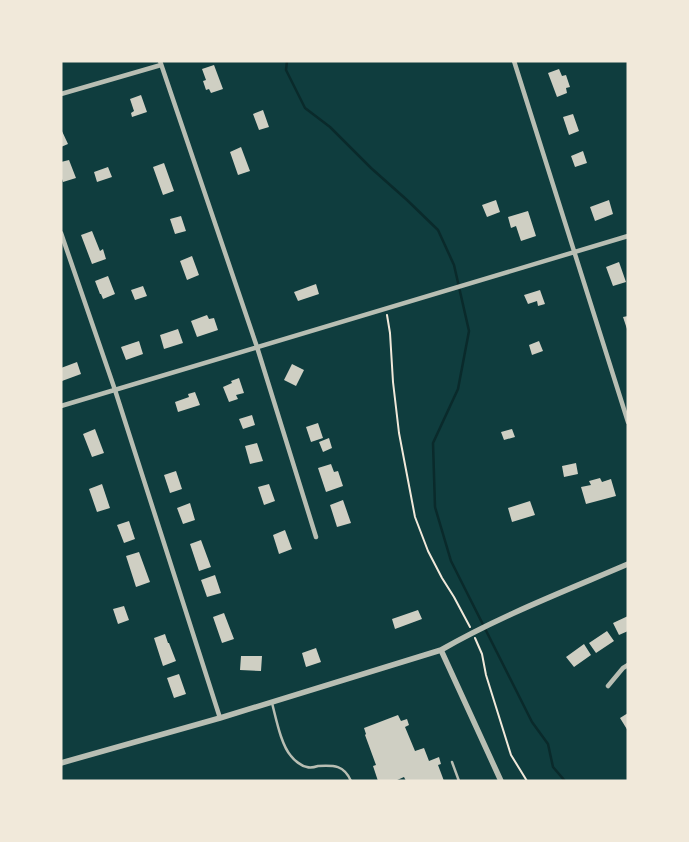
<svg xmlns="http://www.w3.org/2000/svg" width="689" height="842" viewBox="0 0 689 842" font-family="'Fira Sans',sans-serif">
  <rect width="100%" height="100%" fill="#0f3d3e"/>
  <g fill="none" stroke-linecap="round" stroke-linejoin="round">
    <!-- stream -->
    <path stroke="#0a2a2b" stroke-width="2.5" d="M287,61L286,70L305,108L330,127L371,168L407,200L438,230L454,265L469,331L458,389L433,443L435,507L451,561L532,722L548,744L553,767L565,781"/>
  </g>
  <!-- building -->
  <path fill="#cfcfc3" d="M214,65L223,89L211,93L209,89L206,90L203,81L206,80L202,69Z
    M559,69L562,76L566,75L570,87L566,88L567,93L557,97L548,73Z
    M141,95L147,112L132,117L131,113L134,111L130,99Z
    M263,110L269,127L259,130L253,114Z
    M573,114L579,131L569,135L563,117Z
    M61,129L68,144L61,147Z
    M241,147L250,171L238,175L230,152Z
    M583,151L587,163L575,167L571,156Z
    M69,160L76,178L63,182L61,176V162Z
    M164,163L174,191L163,195L153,167Z
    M108,167L112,177L97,182L94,172Z
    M496,200L500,212L487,217L482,205Z
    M609,200L613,214L595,221L590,207Z
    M528,211L536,236L521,241L516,226L511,228L508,217Z
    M181,216L186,231L175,234L170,219Z
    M92,231L100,251L103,249L106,259L92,264L81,235Z
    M192,256L199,275L187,280L180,261Z
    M619,262L626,282L613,286L606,267Z
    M108,276L115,294L103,299L101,294H100L95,281Z
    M316,284L319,294L298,301L294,292Z
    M143,286L147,296L135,300L131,290Z
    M540,290L545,304L538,306L537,301L528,304L524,295Z
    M207,315L209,319L214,318L218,330L197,337L191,321Z
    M628,316V329H627L623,317Z
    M178,329L183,343L164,349L160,335Z
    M139,341L143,354L126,360L121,347Z
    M539,341L543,351L532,355L529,345Z
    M77,362L81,374L62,381L61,368Z
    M292,364L304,370L296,386L284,380Z
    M239,378L244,393L236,395L238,399L229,402L223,387L232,383L231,381Z
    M195,392L200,405L178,412L175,402L189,397L188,394Z
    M252,415L255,425L243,429L239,419Z
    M318,423L323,438L311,442L306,427Z
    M95,429L104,453L92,457L83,434Z
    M512,429L515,437L504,440L501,432Z
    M329,438L332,448L323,452L319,442Z
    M257,443L263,461L250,464L245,446Z
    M576,463L578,474L564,477L562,466Z
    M331,464L334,472L338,471L343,486L326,492L318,468Z
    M176,471L182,489L170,493L164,475Z
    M600,478L602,482L611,479L616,496L586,504L581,487L591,485L589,481Z
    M102,484L110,508L97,512L89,489Z
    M269,484L275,501L264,505L258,487Z
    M343,500L351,523L337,527L330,505Z
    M530,501L535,515L512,522L508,508Z
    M190,503L195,520L183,524L177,508Z
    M129,521L135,539L124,543L117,525Z
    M285,530L292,549L279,554L273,535Z
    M201,540L211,567L199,571L190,544Z
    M139,552L150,582L136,587L126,556Z
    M215,575L221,593L207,597L201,580Z
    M124,606L129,620L118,624L113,609Z
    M418,610L422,619L395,629L392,619Z
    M224,613L234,639L222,643L213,617Z
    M628,616V631L619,635L613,623Z
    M607,631L614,641L596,653L589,643Z
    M165,634L168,643H169L176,661L163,666L154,638Z
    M584,644L591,655L574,667L566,657Z
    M316,648L321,662L306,667L302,653Z
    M241,656H262L261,671L240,670Z
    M179,674L186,694L174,698L167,678Z
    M628,713V731L620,718Z
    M398,715L401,721L407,719L409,725L405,727L415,751L424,748L429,761L439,757L441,764L438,765L444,781H406L404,777L395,781H378L373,766L376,765L365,735L366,734L364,728Z"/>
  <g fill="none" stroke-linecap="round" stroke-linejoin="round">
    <!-- path -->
    <path stroke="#f1e9da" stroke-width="2" d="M387,315L390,333L393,382L399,433L415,517L428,551L442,578L454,597L470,627
      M475,638L482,654L486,675L511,755L527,781"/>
    <!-- service -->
    <path stroke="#b8beb3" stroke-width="2.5" d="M272,703C276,718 281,745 291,756C294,760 301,766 307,767C310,768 315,767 318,766C334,765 344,765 351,781
      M452,762L459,781"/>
    <!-- minor -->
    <path stroke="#b8beb3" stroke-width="4.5" d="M160,61L257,347L316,537
      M514,61L628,422
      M61,94L161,65
      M61,233L115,390L220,718
      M61,406L628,236
      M608,686L623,668L628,665"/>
    <!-- tertiary -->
    <path stroke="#b8beb3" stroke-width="5.5" d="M441,650L501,781
      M61,763L220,718L441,650C500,616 565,591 628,564"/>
  </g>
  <!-- border -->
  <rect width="689" height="842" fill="none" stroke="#f1e9da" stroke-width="125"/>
</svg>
